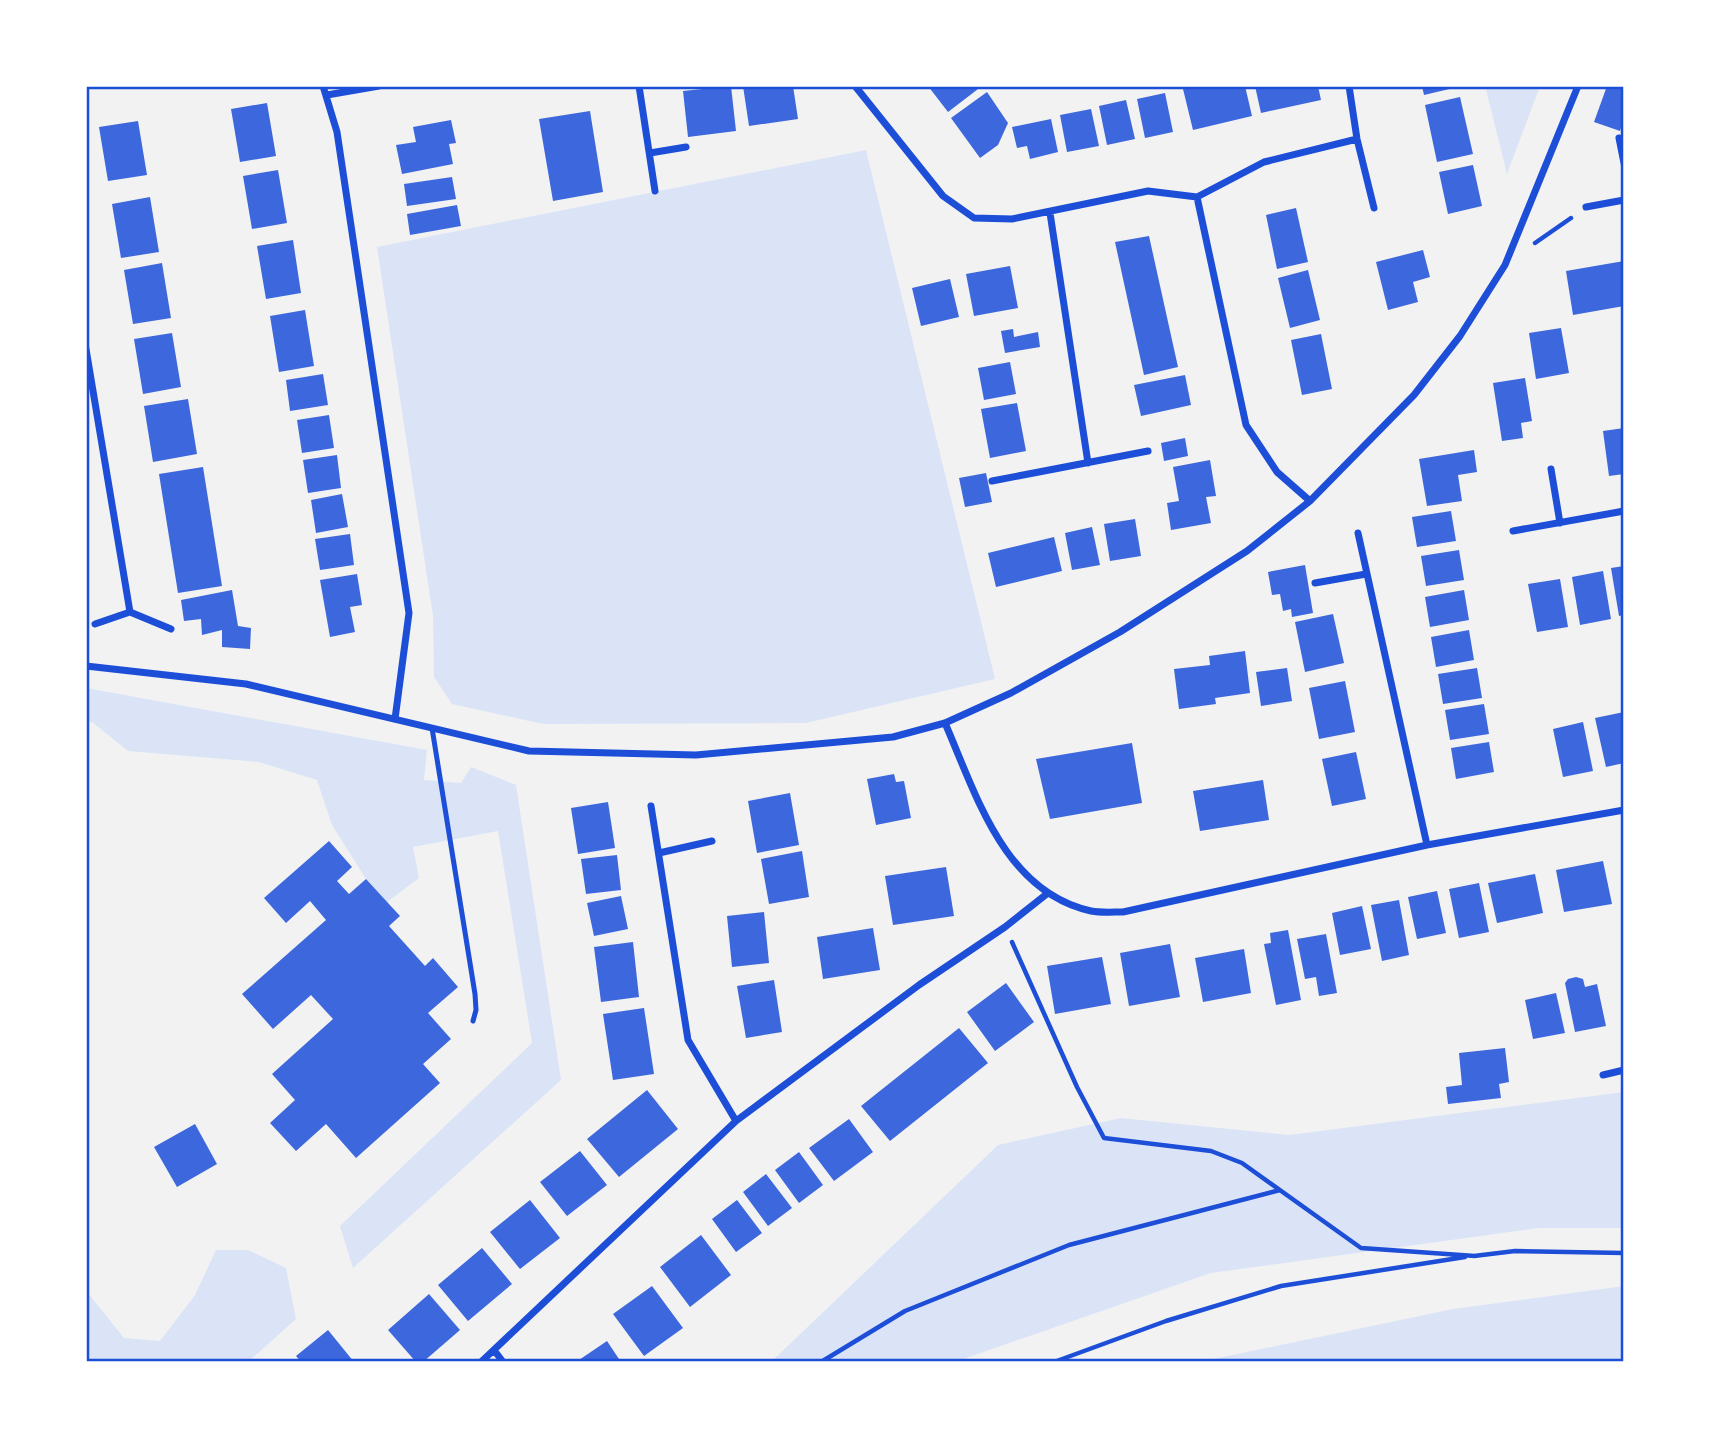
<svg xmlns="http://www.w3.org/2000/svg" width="1710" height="1448" viewBox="0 0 1710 1448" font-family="'PT Sans',sans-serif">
  <rect width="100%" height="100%" fill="#f2f2f2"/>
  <!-- green -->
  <path fill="#dbe4f7" d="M1485,86H1540L1507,174Z
    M866,150L995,679L806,723L543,724L452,704L434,677L433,616L377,247Z
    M86,688L427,750L424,780L461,783L471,767L516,785L561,1080L353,1268L340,1226L532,1043L498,831L413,847L419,878L387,902L366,879L332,825L317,780L259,762L128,751L92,722L86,723Z
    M1624,1092V1228H1539L1211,1273L955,1362H771L998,1145L1121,1118L1289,1135Z
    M216,1250H248L286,1268L296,1319L248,1362H86V1284L88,1293L124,1338L160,1341L195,1295Z
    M1624,1286V1362H1199L1453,1309Z"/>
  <!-- building -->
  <path fill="#3d67dc" d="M731,86L736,131L688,137L683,91Z
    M743,86H775L776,88L793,86L798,119L749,126Z
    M928,86H982L948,112Z
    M1199,86H1245L1252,116L1193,130L1183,89Z
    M1255,86H1318L1321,100L1261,113Z
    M1422,86H1458V87L1424,95Z
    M1607,86H1624V119L1620,131L1594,122Z
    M987,92L1008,123L998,145L980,158L951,118Z
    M1165,93L1173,132L1145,138L1137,99Z
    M1460,97L1473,154L1437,162L1425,105Z
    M1126,100L1135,139L1107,145L1099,106Z
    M267,103L276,156L240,162L231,109Z
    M1091,109L1099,146L1067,152L1060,115Z
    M590,111L603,192L553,201L539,119Z
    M1051,119L1058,152L1030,159L1027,146L1017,148L1012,127Z
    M451,120L456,143L449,144L453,164L402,174L396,145L416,142L413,127Z
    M138,121L147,175L108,181L99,127Z
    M1473,165L1482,206L1448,214L1439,172Z
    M278,170L287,223L252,229L243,176Z
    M452,177L456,199L407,206L404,184Z
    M150,197L159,252L121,258L112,204Z
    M457,205L461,226L410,235L407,214Z
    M1296,208L1308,262L1277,269L1266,215Z
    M1149,236L1178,367L1144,375L1115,242Z
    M293,240L301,293L266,299L257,246Z
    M1423,250L1430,277L1413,282L1418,302L1388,310L1376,262Z
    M1624,261V306L1573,315L1566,271Z
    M162,263L171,318L133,324L124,270Z
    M1010,266L1018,308L974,316L966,274Z
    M1308,270L1320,320L1290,328L1278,278Z
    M950,279L959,317L921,326L912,288Z
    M305,310L314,366L279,372L270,316Z
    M1561,328L1569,373L1536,379L1529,333Z
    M1013,329L1014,337L1038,332L1040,347L1005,353L1001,331Z
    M172,333L181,387L143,394L134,339Z
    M1321,334L1332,389L1302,395L1291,340Z
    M1010,362L1016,394L984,400L978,368Z
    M323,374L328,405L290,411L286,380Z
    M1185,375L1191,405L1141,416L1134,385Z
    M1525,378L1532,421L1521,423L1523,438L1502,441L1493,383Z
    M188,399L197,454L153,462L144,406Z
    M1017,403L1026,451L990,458L981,409Z
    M329,415L334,448L302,453L297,420Z
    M1624,428V474L1609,476L1603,431Z
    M1185,438L1188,456L1164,461L1161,443Z
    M1474,450L1477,472L1458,475L1462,501L1427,506L1419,459Z
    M337,455L341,488L308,493L303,460Z
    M1210,460L1216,496L1206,497L1211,523L1171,530L1167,503L1179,501L1173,467Z
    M203,467L222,586L178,593L159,474Z
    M986,473L992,502L965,507L959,478Z
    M342,494L348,527L316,533L311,500Z
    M1451,511L1456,541L1417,547L1412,517Z
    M1135,519L1141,556L1110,561L1104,524Z
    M1092,527L1100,565L1072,570L1065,533Z
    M350,534L354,565L320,570L315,539Z
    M1054,537L1062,571L996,587L988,553Z
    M1459,550L1464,580L1426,586L1421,556Z
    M1305,565L1313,613L1292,617L1291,609L1283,611L1280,594L1272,595L1268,572Z
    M1624,566V615L1619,616L1611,568Z
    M1603,571L1611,619L1580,625L1572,577Z
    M357,574L362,605L350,607L355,632L330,637L320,580Z
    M1560,579L1568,627L1537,632L1528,584Z
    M232,590L238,626L251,628L250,649L222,647V630L202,635L201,619L184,621L181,600Z
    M1464,590L1469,620L1430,627L1425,597Z
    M1333,614L1344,663L1305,672L1295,622Z
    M1469,630L1474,660L1436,667L1431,637Z
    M1245,651L1250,693L1215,698L1216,704L1179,709L1174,669L1210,665L1209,656Z
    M1287,668L1292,701L1261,706L1256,672Z
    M1477,668L1482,698L1443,704L1438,674Z
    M1345,681L1355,732L1319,739L1309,688Z
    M1484,704L1489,734L1450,740L1445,710Z
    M1624,712V763L1606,767L1595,718Z
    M1583,722L1593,771L1563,777L1553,729Z
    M1489,742L1494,772L1456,779L1451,748Z
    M1132,743L1142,803L1050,819L1036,759Z
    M1356,752L1366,799L1332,806L1322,759Z
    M894,774L896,782L904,781L911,818L876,825L867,779Z
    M1263,780L1269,820L1200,831L1193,791Z
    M790,793L799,845L757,853L748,801Z
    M608,802L615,848L578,854L571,808Z
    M329,841L352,867L337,881L349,894L366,879L400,916L389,926L425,966L433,958L458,987L428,1013L451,1039L423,1064L440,1083L356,1158L326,1124L296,1151L270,1123L295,1100L272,1074L333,1019L311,995L273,1029L242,994L326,920L310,901L286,923L264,898Z
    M802,851L809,897L769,904L761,859Z
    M617,855L621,890L586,894L581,859Z
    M1603,861L1612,904L1564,912L1556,870Z
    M946,867L954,916L893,925L885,876Z
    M1535,874L1543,913L1497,923L1488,883Z
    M1479,883L1489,932L1459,938L1449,889Z
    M1437,891L1446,933L1417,939L1408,897Z
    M621,896L628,929L594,936L587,903Z
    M1399,900L1409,955L1382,961L1371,905Z
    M1362,906L1371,949L1340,955L1332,913Z
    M764,912L769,963L732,967L727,916Z
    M873,928L880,970L823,979L817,937Z
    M1288,930L1301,1000L1276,1005L1264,944L1271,943L1270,933Z
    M1326,934L1337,993L1319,996L1316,977L1305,979L1297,939Z
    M633,942L639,997L601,1002L594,947Z
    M1170,944L1180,997L1129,1006L1120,953Z
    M1244,949L1251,993L1203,1002L1195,958Z
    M1102,957L1111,1004L1055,1014L1047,966Z
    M1576,977L1583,979L1585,987L1597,984L1606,1026L1575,1032L1565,983L1568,979Z
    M774,980L782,1032L746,1038L737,986Z
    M1006,983L1034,1022L995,1051L967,1012Z
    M1556,993L1565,1033L1533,1039L1525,1000Z
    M644,1008L654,1074L613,1080L603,1014Z
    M959,1028L988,1063L890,1141L861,1106Z
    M1505,1048L1509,1082L1499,1084L1501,1098L1448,1104L1446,1087L1462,1085L1459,1053Z
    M647,1090L678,1129L619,1177L587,1139Z
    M849,1119L873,1152L834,1181L809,1148Z
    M195,1124L217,1164L177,1187L154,1147Z
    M580,1151L607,1185L567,1216L540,1182Z
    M799,1152L823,1185L799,1203L775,1170Z
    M766,1174L792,1208L768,1226L743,1192Z
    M530,1200L560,1238L520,1269L490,1232Z
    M737,1200L762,1233L736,1252L712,1219Z
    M701,1235L731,1275L690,1307L660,1267Z
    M482,1248L512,1284L468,1321L438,1285Z
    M652,1286L683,1328L644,1356L613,1314Z
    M429,1294L460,1330L423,1362H416L388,1330Z
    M328,1330L354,1362H301L296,1356Z
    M607,1341L621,1362H576Z"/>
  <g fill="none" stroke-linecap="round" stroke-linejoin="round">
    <!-- path -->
    <path stroke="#1d4ed8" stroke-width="4.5" d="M1535,243L1571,218
      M1012,942L1077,1087L1104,1138L1211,1151L1242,1163L1361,1248L1475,1256
      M1474,1256L1515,1251L1624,1253
      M821,1362L905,1311L1069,1245L1280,1190
      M1054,1362L1166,1321L1281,1286L1465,1257"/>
    <!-- service -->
    <path stroke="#1d4ed8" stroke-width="5" d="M432,728L475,994L476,1010L473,1021"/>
    <!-- minor -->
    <path stroke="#1d4ed8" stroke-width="7" d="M323,86L337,132L409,613L395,719
      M639,86L655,191
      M855,86L943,196L974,218L1012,219L1148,191L1197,197
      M1349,86L1357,139L1374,208
      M327,95L379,86
      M1619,138L1624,163
      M650,153L686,147
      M1586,207L1624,200
      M1050,213L1088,463
      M86,349L130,612
      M1551,469L1560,523
      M992,481L1148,451
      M1310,501L1277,472L1246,425L1197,197L1264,162L1357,139
      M1513,531L1624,511
      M1358,533L1427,845
      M1315,583L1366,574
      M95,624L130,612L171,629
      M86,666L246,684L529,751L696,755L893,737L945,723L1011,693L1120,632L1247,551L1310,501L1414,395L1460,336L1505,265L1578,86
      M945,723C976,794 1004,892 1091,911C1101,913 1113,912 1123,912L1427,845L1624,810
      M651,806L688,1040L736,1121
      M659,853L712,841
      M1603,1075L1624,1070
      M494,1350L503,1362
      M481,1362L736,1121L919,985L1005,927L1048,893"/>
  </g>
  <!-- border -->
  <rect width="1710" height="1448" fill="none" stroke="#ffffff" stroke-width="175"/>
  <rect x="88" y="88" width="1534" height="1272" fill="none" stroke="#1d4ed8" stroke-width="2.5"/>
</svg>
